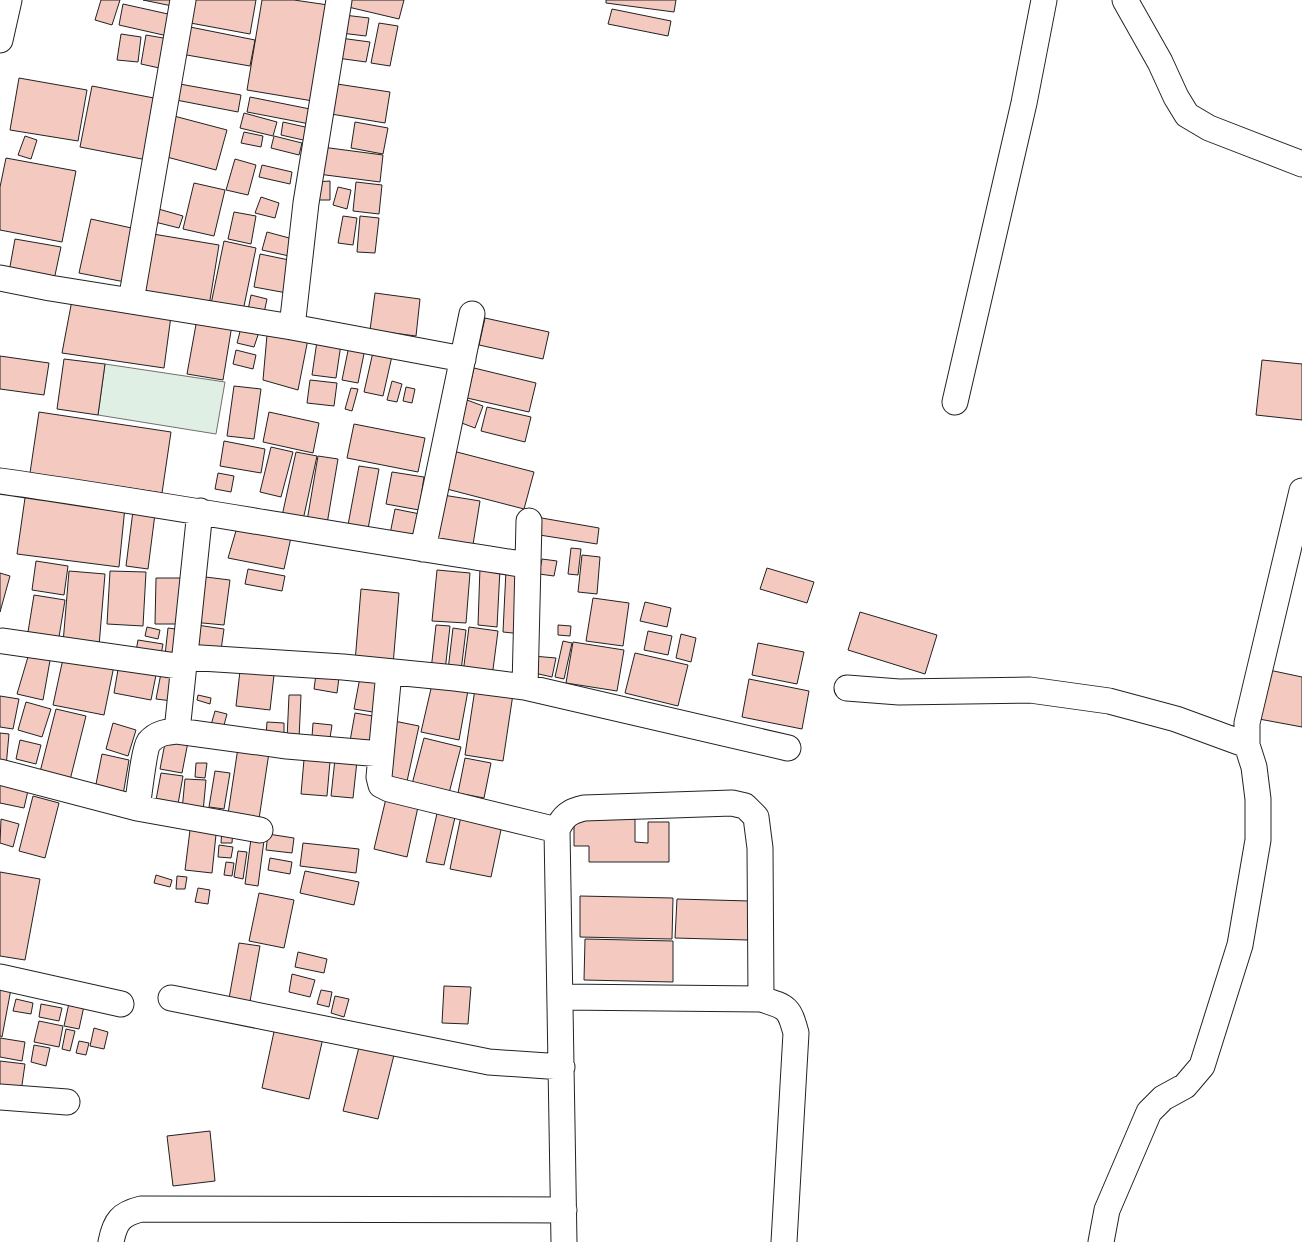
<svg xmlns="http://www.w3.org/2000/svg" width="1302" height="1242" viewBox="0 0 1302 1242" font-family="'PT Sans',sans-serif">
  <rect width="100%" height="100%" fill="#fff"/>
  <!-- green -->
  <path fill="#e0efe3" stroke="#6f6f6f" d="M105,364L225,382L216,434L98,415Z"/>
  <!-- building -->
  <path fill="#f3c9c0" stroke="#222" d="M101,0H120L112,25L95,20Z
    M143,0H178L177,7Z
    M189,0H256L250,34L185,22Z
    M262,0H294L335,6L319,102L247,90Z
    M345,0H404L399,19L344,6Z
    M606,0H676L674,12L606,3Z
    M123,4L177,16L172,37L119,25Z
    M612,9L671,21L668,36L608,24Z
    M344,15L369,18L366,36L341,33Z
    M379,23L398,26L390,66L371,63Z
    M185,26L255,40L250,66L181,54Z
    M121,34L141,37L138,62L117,60Z
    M146,35L169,39L164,69L141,64Z
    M340,38L370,42L366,62L337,58Z
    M19,78L87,90L78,141L10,130Z
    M174,83L241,95L238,112L171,99Z
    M337,84L390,92L385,123L331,114Z
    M92,86L159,99L147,160L80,147Z
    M250,97L315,110V125L247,112Z
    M244,113L277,122L273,136L240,128Z
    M174,116L227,130L216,170L163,156Z
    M283,122L314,129L312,142L281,135Z
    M355,122L388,128L383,154L351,148Z
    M244,132L263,136L261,147L241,143Z
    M25,136L37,140L31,159L18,155Z
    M274,136L302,143L299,155L271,148Z
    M322,147L383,155L380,182L318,174Z
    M6,158L76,171L62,242L0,230V187Z
    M235,159L256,165L248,195L226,190Z
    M262,165L292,172L290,184L259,177Z
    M330,181V200H315V182Z
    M356,182L382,185L379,214L353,211Z
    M194,183L225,190L214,236L183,229Z
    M338,187L351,190L347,209L333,205Z
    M261,197L279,203L275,218L255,213Z
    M155,208L183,216L179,228L151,221Z
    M234,212L256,216L251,244L228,239Z
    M343,216L357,218L353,245L338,243Z
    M360,216L379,218L375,253L357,252Z
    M91,219L136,229L125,282L79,273Z
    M267,232L293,239L289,256L262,250Z
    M147,233L219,245L209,306L137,294Z
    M15,239L61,247L54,280L9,272Z
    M224,241L256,248L243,311L211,304Z
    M260,254L294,261L287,293L254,287Z
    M375,293L420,299L416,336L370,330Z
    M251,295L267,299L264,313L248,310Z
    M72,300L171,316L164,368L62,353Z
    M485,318L549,332L543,359L479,345Z
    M197,319L232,325L223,380L187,374Z
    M242,324L260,329L254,347L237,343Z
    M267,335L308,339L298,390L263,380Z
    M317,341L341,344L336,378L312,375Z
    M350,341L366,344L358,383L342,380Z
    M236,350L256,355L253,369L233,364Z
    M373,352L392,356L383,396L364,392Z
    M0,356L49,363L44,395L0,389Z
    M64,359L105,364L98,415L57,409Z
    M1262,360L1302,364V420L1256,415Z
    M474,368L536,383L529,412L467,398Z
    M310,380L337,383L334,406L307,403Z
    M392,381L402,384L397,402L387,400Z
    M234,386L261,389L254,439L227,436Z
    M406,387L415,389L412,403L403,401Z
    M351,388L358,389L352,411L345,409Z
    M467,400L483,406L475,428L459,422Z
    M487,407L531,417L525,442L481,431Z
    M39,412L171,432L162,493L30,473Z
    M269,412L319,423L313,453L263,442Z
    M354,424L425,438L418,472L347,458Z
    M224,441L265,449L261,473L220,466Z
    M271,447L293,452L281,497L260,492Z
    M453,451L534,472L524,509L443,488Z
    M296,452L317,456L303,520L282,516Z
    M318,456L338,459L327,524L307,521Z
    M359,466L379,469L368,529L348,525Z
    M392,472L424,477L419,510L386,504Z
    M218,473L234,476L231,492L215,489Z
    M26,491L125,507L119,567L17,554Z
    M443,495L480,501L472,551L435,546Z
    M134,503L156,506L148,569L126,566Z
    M395,509L420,514L415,538L390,534Z
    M536,517L599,528L597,544L533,534Z
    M238,524L292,533L284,569L228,558Z
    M571,548L581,549L578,575L568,574Z
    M582,555L600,557L597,594L578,592Z
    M542,559L557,561L554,576L539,574Z
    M36,561L68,566L64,595L32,590Z
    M480,567L500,569L497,627L478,625Z
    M767,568L814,582L807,603L760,589Z
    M248,569L285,576L282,591L245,584Z
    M437,570L470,573L466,623L432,621Z
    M506,570L523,571L522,634L503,632Z
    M69,571L105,574L99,646L63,643Z
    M110,571L146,572L143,626L107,624Z
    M0,573L10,576L0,612Z
    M197,576L230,580L224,625L192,622Z
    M156,578H185L184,624H155Z
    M361,589L399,593L393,665L355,662Z
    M34,595L65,600L59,637L28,632Z
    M593,598L629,603L623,646L586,641Z
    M645,602L671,608L667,627L640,621Z
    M860,612L937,635L925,674L848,650Z
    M197,625L224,629L221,650L194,646Z
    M436,625L450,626L445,671L431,670Z
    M558,625L571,626L570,636L558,635Z
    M147,627L160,630L158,639L145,636Z
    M469,627L498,631L492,677L463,673Z
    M168,628L183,630L180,657L165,655Z
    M453,628L466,630L461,671L448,670Z
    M648,631L672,636L668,655L644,650Z
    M681,634L696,638L691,662L676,658Z
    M138,640L163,644L161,655L136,651Z
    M563,641L572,643L564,679L555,677Z
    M573,642L624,650L617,691L566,683Z
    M758,643L804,652L797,684L752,675Z
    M30,650L51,655L43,700L17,694Z
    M635,653L688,665L678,706L625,693Z
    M64,654L115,661L104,715L53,705Z
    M533,656L556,658L552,677L530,672Z
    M120,658L158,665L151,700L114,693Z
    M241,662L275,666L270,710L236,706Z
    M317,667L340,670L337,693L314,689Z
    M162,668L176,670L172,701L156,699Z
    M1269,670L1302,677V727L1259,719Z
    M361,672L386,677L379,713L354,709Z
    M749,679L809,691L802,729L742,717Z
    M433,680L469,685L459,740L421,732Z
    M475,689L513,694L503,761L465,755Z
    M198,695L211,698L210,704L197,700Z
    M289,695H301L299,739H287Z
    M0,696L19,699L13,729L0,727Z
    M26,702L51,709L42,737L18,730Z
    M56,709L86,716L70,780L40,772Z
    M215,711L227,714L223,729L211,725Z
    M355,713L379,717L373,745L350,741Z
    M389,720L419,726L406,786L384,780Z
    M267,722L284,723V737L266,736Z
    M113,723L136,730L128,756L106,749Z
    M313,723L332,725L330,738L312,737Z
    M0,733L9,734L6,767H0Z
    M166,738L188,742L182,773L160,769Z
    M424,738L461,747L448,797L411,788Z
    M20,740L41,745L36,764L16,759Z
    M239,741L270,746L259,819L228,814Z
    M305,748L331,750L327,796L301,794Z
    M102,754L129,760L123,795L95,789Z
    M465,758L491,763L484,798L458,793Z
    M335,759L357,761L353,798L331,796Z
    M196,763H207L205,778L195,777Z
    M215,771L230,773L224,809L209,807Z
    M161,773L183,776L178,804L156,800Z
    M0,775L30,782L24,808L0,803Z
    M185,779L206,780L203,812L182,810Z
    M388,790L420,798L407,857L374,849Z
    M33,796L59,803L45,858L19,851Z
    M438,809L456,813L444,865L426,862Z
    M461,816L502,825L491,877L450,869Z
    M1,819L19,824L13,847L0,843Z
    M574,819H635V842L648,843V822H669V862H589V846H574Z
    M191,822L217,825L212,873L185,870Z
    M222,829H233L232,843H221Z
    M252,831L265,833L258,886L245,884Z
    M268,834L294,838L292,853L266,850Z
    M303,843L359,849L356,873L300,866Z
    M219,845L233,847L231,858L218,857Z
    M238,851L247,852L243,879L234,877Z
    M270,858L292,862L290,874L268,870Z
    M226,862L234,863L232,876L224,875Z
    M305,871L359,882L354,905L300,893Z
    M0,872L40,879L25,960L0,956Z
    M156,875L172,880L170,887L154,883Z
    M177,876L187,877L185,889H176Z
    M198,888L210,890L208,904L195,902Z
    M259,893L294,900L284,948L249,941Z
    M580,896L673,898L672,939L580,937Z
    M677,899L750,901L748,940L675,938Z
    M585,939L673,941V982L584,980Z
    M239,943L260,946L249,1007L228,1004Z
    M298,952L327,959L324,973L295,967Z
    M292,974L315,980L310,997L289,992Z
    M444,986L471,987L468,1024L442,1023Z
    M0,987L11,989L2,1037L0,1036Z
    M321,990L332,992L329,1007L317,1004Z
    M335,996L349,999L344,1017L331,1013Z
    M16,999L33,1003L31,1014L13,1011Z
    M69,1003L84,1006L79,1029L64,1026Z
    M41,1004L62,1008L59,1021L39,1017Z
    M39,1021L63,1026L59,1047L34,1042Z
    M275,1027L323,1038L309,1099L262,1088Z
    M94,1028L108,1032L104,1049L90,1046Z
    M66,1029L75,1031L70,1051L62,1049Z
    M0,1038L25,1042L22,1061L0,1057Z
    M79,1041L89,1043L86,1055L76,1053Z
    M360,1043L395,1051L378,1119L343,1111Z
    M34,1045L50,1048L46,1066L31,1062Z
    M0,1061L25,1064L21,1092L0,1090Z
    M210,1131L215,1181L173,1186L167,1136Z"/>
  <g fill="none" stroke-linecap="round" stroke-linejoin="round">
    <defs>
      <path id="street" d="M1125,0L1160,62L1176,97L1187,115L1209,128L1302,164
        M0,40L9,0
        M0,278L50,288L292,327L463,359
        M131,301L183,0
        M292,327L306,203L339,0
        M955,402L1024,103L1044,0
        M0,481C177,506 352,539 528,565
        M423,549L472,314
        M3,641L184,667
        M185,657L343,667L455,678L525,687L788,748
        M389,672L379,777L381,785L389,789L557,830
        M525,687L529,521
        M847,688L899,692L1030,690L1109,701L1176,719L1247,745
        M177,731L200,511
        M0,772L137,808L260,830
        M137,808C139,796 144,749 149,742C157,733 166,732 177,731L287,746L381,754
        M0,977L121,1004
        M561,997L761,999C787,1007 789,1007 796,1033L784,1242
        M171,998L489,1062L562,1067
        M0,1097L67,1102
        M111,1242C115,1221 121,1214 141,1209L564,1210
        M564,1242L557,830C563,816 570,811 584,808L732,803L745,806L756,817L760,848L761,999
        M1101,1242L1107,1210L1149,1112L1163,1098L1185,1086L1202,1066L1240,945L1258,840V799L1254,767L1247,745V723L1302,491"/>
    </defs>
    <!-- street casing -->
    <use href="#street" stroke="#222" stroke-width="27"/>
    <!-- street -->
    <use href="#street" stroke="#fff" stroke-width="25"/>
  </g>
</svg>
